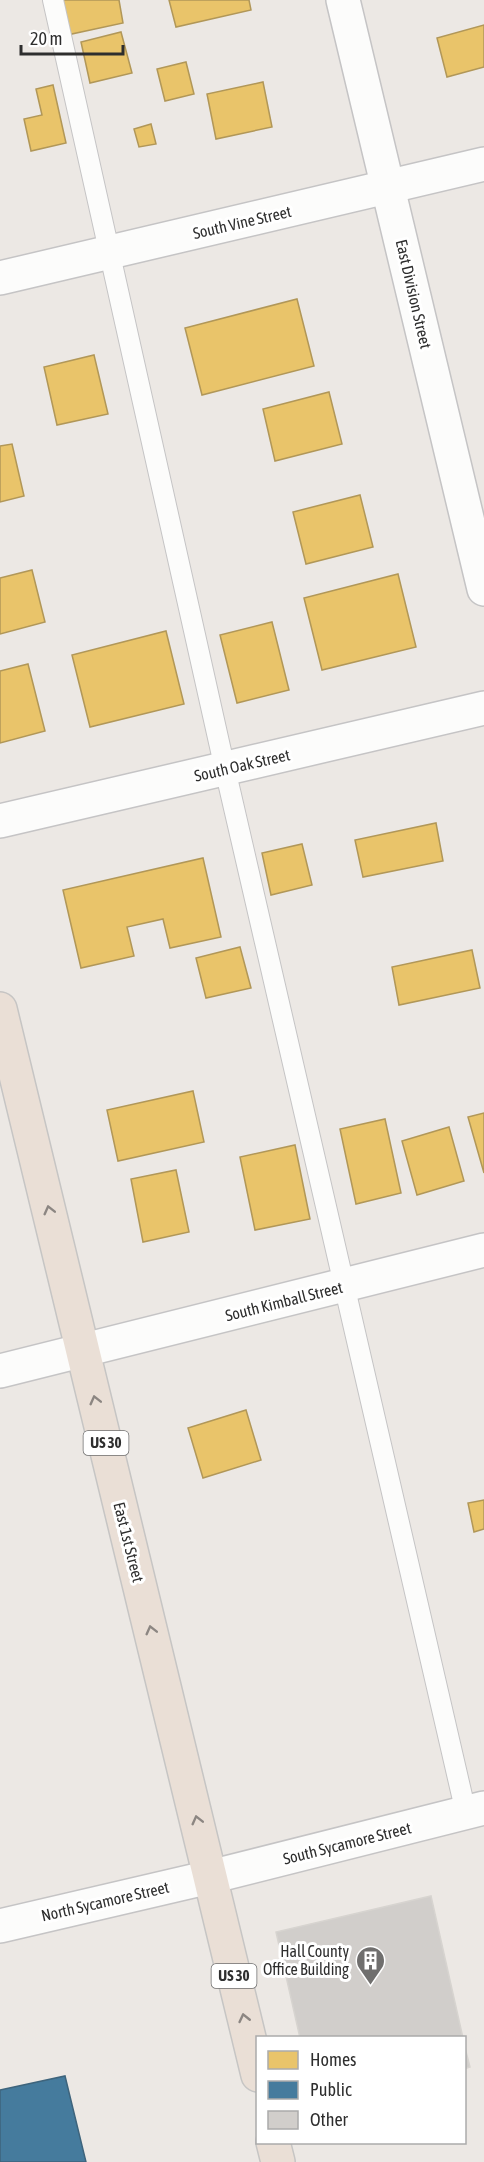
<svg xmlns="http://www.w3.org/2000/svg" width="484" height="2162" viewBox="0 0 484 2162" font-family="'Asap Condensed',sans-serif">
  <rect width="100%" height="100%" fill="#ece8e4"/>
  <!-- homes -->
  <path fill="#e9c46a" stroke="#b19758" stroke-width="1.5" d="M60,0H119L123,23L67,35Z
    M169,0H249L251,10L176,27Z
    M484,25V67L447,77L437,38Z
    M121,32L132,73L90,83L81,42Z
    M186,62L194,94L165,101L157,69Z
    M263,82L272,127L216,139L207,94Z
    M53,85L66,143L31,151L24,119L42,115L36,89Z
    M151,124L156,144L139,147L134,129Z
    M297,299L314,366L202,395L185,328Z
    M94,355L108,414L57,425L44,367Z
    M329,392L342,444L275,461L263,409Z
    M12,444L24,496L0,502V446Z
    M360,495L373,547L306,564L293,512Z
    M32,570L45,622L0,634V578Z
    M398,574L416,647L322,670L304,598Z
    M272,622L289,690L237,703L220,635Z
    M166,631L184,704L90,727L72,655Z
    M28,664L45,731L0,743V671Z
    M436,823L443,861L363,877L355,840Z
    M302,844L312,885L271,895L262,853Z
    M203,858L221,937L170,948L163,919L127,927L134,956L81,968L63,890Z
    M240,947L251,988L206,998L196,958Z
    M472,950L480,988L399,1005L392,967Z
    M193,1091L204,1142L118,1161L107,1110Z
    M484,1113V1173L468,1117Z
    M385,1119L401,1193L356,1204L340,1129Z
    M449,1127L464,1181L417,1195L402,1141Z
    M295,1145L310,1219L255,1230L240,1157Z
    M176,1170L189,1232L143,1242L131,1179Z
    M246,1410L261,1460L203,1478L188,1428Z
    M484,1500V1529L474,1532L468,1503Z"/>
  <!-- public -->
  <path fill="#457b9d" stroke="#3e647c" stroke-width="1.5" d="M65,2076L86,2162H0V2090Z"/>
  <!-- building -->
  <path fill="#d1cecb" stroke="#d7d4d0" stroke-width="1.5" d="M431,1896L463,2038H300L276,1932Z
    M464,2044L470,2067L464,2069Z"/>
  <g fill="none" stroke-linecap="round" stroke-linejoin="round">
    <defs>
      <path id="lane" d="M53,0L225,769L466,1813"/>
      <path id="street" d="M343,0L484,589
        M0,821L484,708
        M0,1371L484,1250
        M210,1877L484,1808"/>
      <path id="secondary" d="M0,278L484,164
        M0,1926L210,1877"/>
      <path id="highway" d="M0,1009L258,2075
        M273,2142L278,2162"/>
    </defs>
    <!-- lane casing -->
    <use href="#lane" stroke="#c5c4c5" stroke-width="22"/>
    <!-- street casing -->
    <use href="#street" stroke="#c5c4c5" stroke-width="36"/>
    <!-- secondary casing -->
    <use href="#secondary" stroke="#c5c4c5" stroke-width="36"/>
    <!-- highway casing -->
    <use href="#highway" stroke="#c6c5c4" stroke-width="36"/>
    <!-- lane -->
    <use href="#lane" stroke="#fcfcfb" stroke-width="20"/>
    <!-- street -->
    <use href="#street" stroke="#fcfcfb" stroke-width="33"/>
    <!-- secondary -->
    <use href="#secondary" stroke="#fcfcfb" stroke-width="33"/>
    <!-- highway -->
    <use href="#highway" stroke="#eadfd6" stroke-width="33"/>
  </g>
  <!-- one-way arrows -->
  <defs><path id="oneway-chevron" d="M-2-3.5L2.5 0L-2 3.5" fill="none" stroke-width="1.6" stroke-linecap="round" stroke-linejoin="round" transform="scale(1.5)"/></defs>
  <g stroke="#8c8682">
    <use href="#oneway-chevron" transform="translate(49 1210) rotate(-104)"/>
    <use href="#oneway-chevron" transform="translate(95 1400) rotate(-104)"/>
    <use href="#oneway-chevron" transform="translate(151 1630) rotate(-104)"/>
    <use href="#oneway-chevron" transform="translate(197 1820) rotate(-104)"/>
    <use href="#oneway-chevron" transform="translate(244 2018) rotate(-103)"/>
  </g>
  <!-- icons -->
  <defs>
    <symbol id="building-pin" viewBox="-11 -11 22 30"><path d="M0 17L-7.5 6A9.5 9.5 0 1 1 7.5 6Z" fill="#706f6e" stroke="#fff"/><path d="M-4-6H4V6H1V3H-1V6H-4ZM-2.5-4.3h1.7v1.8h-1.7ZM.8-4.3h1.7v1.8H.8ZM-2.5-1h1.7V.8h-1.7ZM.8-1h1.7V.8H.8Z" fill="#fff"/></symbol>
  </defs>
  <g fill-rule="evenodd">
    <use href="#building-pin" x="354" y="1944" width="33" height="45"/>
  </g>
  <g text-anchor="middle" stroke-width="6" stroke-linejoin="round" paint-order="stroke">
    <!-- shield labels -->
    <g fill="#fff" stroke="#6d6d6d" stroke-width="1.5">
      <rect x="83.5" y="1431" width="45" height="24" rx="4.5"/>
      <rect x="211.5" y="1964" width="45" height="24" rx="4.5"/>
    </g>
    <g font-size="15" font-weight="bold" fill="#2e2e2e">
      <text x="106" y="1448">US 30</text>
      <text x="234" y="1981">US 30</text>
    </g>
    <!-- street labels -->
    <g font-size="16" fill="#2e2e2e" stroke="#fff">
      <text transform="translate(242 222) rotate(-13)" y="6">South Vine Street</text>
      <text transform="translate(414 294) rotate(77)" y="6">East Division Street</text>
      <text transform="translate(242 765) rotate(-13)" y="6">South Oak Street</text>
      <text transform="translate(284 1301) rotate(-14)" y="6">South Kimball Street</text>
      <text transform="translate(129 1542) rotate(76)" y="6">East 1st Street</text>
      <text transform="translate(347 1843) rotate(-14)" y="6">South Sycamore Street</text>
      <text transform="translate(105 1901) rotate(-13)" y="6">North Sycamore Street</text>
    </g>
    <!-- poi labels -->
    <g font-size="16" fill="#2e2e2e" stroke="#fff" text-anchor="end">
      <text x="349" y="1957">Hall County<tspan x="349" dy="18">Office Building</tspan></text>
    </g>
  </g>
  <!-- legend -->
  <rect x="256" y="2036" width="210" height="108" fill="#ffffff" stroke="#ababab" stroke-width="1.5"/>
  <rect x="268" y="2051" width="30" height="18" fill="#e9c46a" stroke="#ababab" stroke-width="1.5"/>
  <text x="310" y="2066" font-size="18" fill="#2e2e2e">Homes</text>
  <rect x="268" y="2081" width="30" height="18" fill="#457b9d" stroke="#ababab" stroke-width="1.5"/>
  <text x="310" y="2096" font-size="18" fill="#2e2e2e">Public</text>
  <rect x="268" y="2111" width="30" height="18" fill="#d1cecb" stroke="#ababab" stroke-width="1.5"/>
  <text x="310" y="2126" font-size="18" fill="#2e2e2e">Other</text>
  <!-- scale -->
  <path d="M21 45v9h102v-9" fill="none" stroke="#2e2e2e" stroke-width="3"/>
  <text x="30" y="45" font-size="18" fill="#2e2e2e" stroke="#ffffff" stroke-width="4.5" paint-order="stroke">20 m</text>
</svg>
